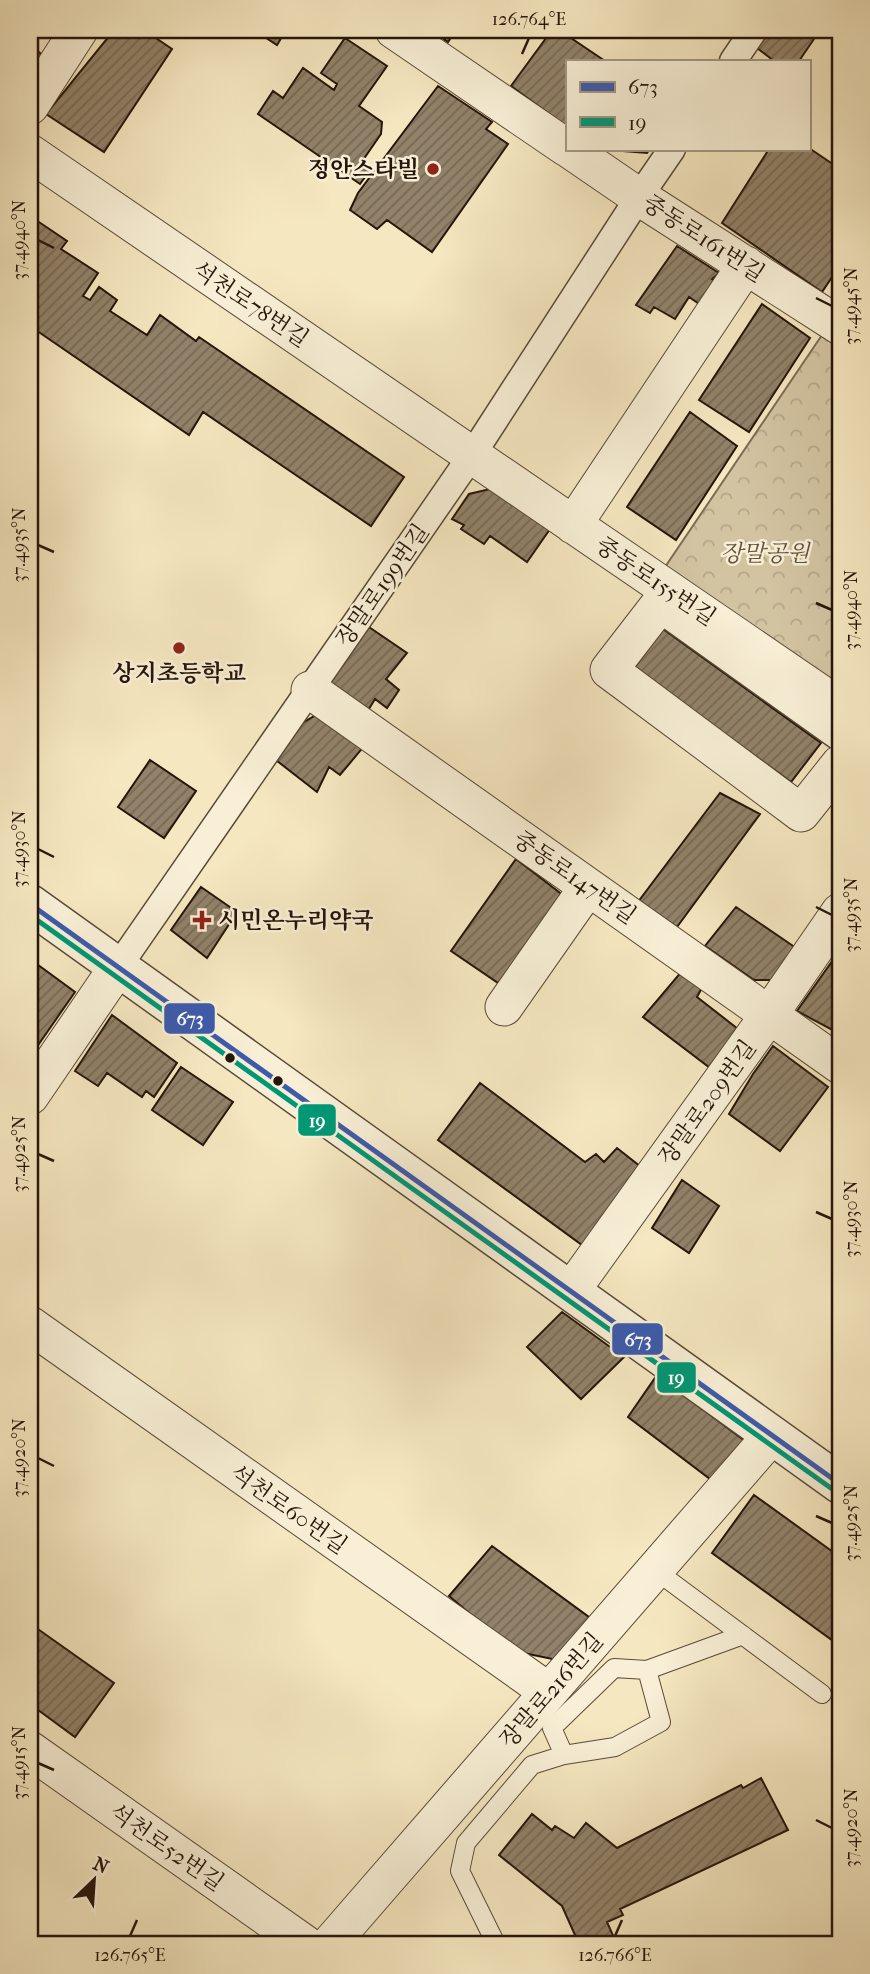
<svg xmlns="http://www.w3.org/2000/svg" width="870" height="1974" viewBox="0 0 870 1974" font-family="'IM FELL French Canon','Noto Serif KR',serif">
  <defs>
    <pattern id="forest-crowns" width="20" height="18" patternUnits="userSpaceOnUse" patternTransform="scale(1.75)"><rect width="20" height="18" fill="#d2c3a1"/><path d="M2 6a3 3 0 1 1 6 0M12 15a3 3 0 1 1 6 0" fill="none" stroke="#b4a789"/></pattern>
    <pattern id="building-hatch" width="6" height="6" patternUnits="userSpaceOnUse" patternTransform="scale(1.75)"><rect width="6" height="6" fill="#918269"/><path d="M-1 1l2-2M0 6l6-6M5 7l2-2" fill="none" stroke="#766955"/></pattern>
  </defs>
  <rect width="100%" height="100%" fill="#f5e7c0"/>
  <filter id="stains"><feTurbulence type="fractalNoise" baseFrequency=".00286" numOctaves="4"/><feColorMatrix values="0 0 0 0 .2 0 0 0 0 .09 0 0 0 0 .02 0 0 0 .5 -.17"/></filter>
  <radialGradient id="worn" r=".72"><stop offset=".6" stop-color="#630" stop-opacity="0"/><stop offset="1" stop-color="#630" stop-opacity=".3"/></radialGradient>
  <!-- forest -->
  <path fill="url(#forest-crowns)" stroke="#7c6c56" stroke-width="2" d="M824,332L840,342V693L661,573Z"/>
  <!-- building -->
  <path fill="url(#building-hatch)" stroke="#25150a" stroke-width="2" d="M114,30H144L172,49L104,152L46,114Z
    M254,30H286L277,45Z
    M431,30H456L448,42Z
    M552,30H559L605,61H567V127L511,86Z
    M771,30H820L799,61H774L757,48Z
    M345,38L387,66L359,106L382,122L381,134L361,163L371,169L360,184L258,114L273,91L283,98L303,68L334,90L337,84L321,73Z
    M30,45L45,57L30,78Z
    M438,86L492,122L486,129L508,144L432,252L387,220L377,229L350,210L358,193Z
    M809,148L840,169V265L822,292L722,223L769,149Z
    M597,149H650L647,153Z
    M30,216L67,241L61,249L98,273L83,296L90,300L99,287L117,300L110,311L147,335L160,315L196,341L199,337L404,477L371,526L203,412L189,435L30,326Z
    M677,246L719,273L712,279L719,283L702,306L689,297L675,319L654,307L650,313L636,305Z
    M762,304L810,338L749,432L699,400Z
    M690,412L737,446L676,540L627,507Z
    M490,489L550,529L527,562L490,536L484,544L461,529L464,525L452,519L469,494Z
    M366,625L407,653L386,679L399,690L387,708L375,699L367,712L323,684Z
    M663,629L821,743L791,782L634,668Z
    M323,711L365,745L340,775L329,767L317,792L272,757L297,726Z
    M150,760L196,791L164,838L118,807Z
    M720,793L760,814L677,927L638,902Z
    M516,859L564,896L504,987L451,951Z
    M201,887L237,912L207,958L171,930Z
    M736,907L796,948L777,980H754L705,946Z
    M840,950V1034L797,1011Z
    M30,959L75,992L34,1051L30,1047Z
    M682,971L703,986L697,997L738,1029L714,1071L643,1017Z
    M112,1015L177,1063L154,1097L146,1091L142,1097L107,1073L98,1086L75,1071Z
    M773,1046L828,1087L780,1151L729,1114L753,1074Z
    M181,1067L233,1102L203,1145L152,1110Z
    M480,1083L585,1162L596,1154L604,1162L617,1148L641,1167L582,1245L438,1140Z
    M682,1180L719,1206L689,1253L652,1228Z
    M562,1312L624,1357L581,1399L527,1347Z
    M657,1375L745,1441L714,1482L628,1417Z
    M754,1495L840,1557V1646L712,1553Z
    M492,1546L593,1620L557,1660L514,1651L449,1596Z
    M35,1627L114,1683L75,1737L30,1704V1635Z
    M761,1778L788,1830L620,1909L623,1915L607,1922L615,1940L607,1944H579L562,1906L499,1855L532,1814L552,1830L555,1826L574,1838L586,1823L617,1848L741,1785L743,1788Z"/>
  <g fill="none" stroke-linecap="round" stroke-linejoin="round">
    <defs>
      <path id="service" d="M655,1570L822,1694
        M647,1670L661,1722L615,1747L564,1755L552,1728L614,1668L647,1670L743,1635
        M496,1944L460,1871L466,1843L532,1765L564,1755"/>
      <path id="pedestrian" d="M733,61L754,30
        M658,608L840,738
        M118,967L472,455L639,197L672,149"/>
      <path id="minor" d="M394,30L567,148
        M30,106L79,30
        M569,149L639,197L840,326
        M30,153L840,707
        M573,525L746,265
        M670,591L609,670L801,813L840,764
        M310,690L840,1065
        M504,1007L588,887
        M30,1096L118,967
        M571,1291L769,1015L840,912
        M30,1325L549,1692
        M30,1750L305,1944
        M330,1944L772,1435"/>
      <path id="tertiary" d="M30,904L840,1484"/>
    </defs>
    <!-- service casing -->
    <use href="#service" stroke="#594a38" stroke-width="20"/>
    <!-- pedestrian casing -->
    <use href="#pedestrian" stroke="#594a38" stroke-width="29"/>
    <!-- minor casing -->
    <use href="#minor" stroke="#594a38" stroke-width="39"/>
    <!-- tertiary casing -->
    <use href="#tertiary" stroke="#594a38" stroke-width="41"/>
    <!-- service -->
    <use href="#service" stroke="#f8efd6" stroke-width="18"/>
    <!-- pedestrian -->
    <use href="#pedestrian" stroke="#f8efd6" stroke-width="26"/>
    <!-- minor -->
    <use href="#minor" stroke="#f8efd6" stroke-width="37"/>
    <!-- tertiary -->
    <use href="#tertiary" stroke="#f8efd6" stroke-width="38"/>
    <defs>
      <path id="bus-1" d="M30,904L840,1484"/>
      <path id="bus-2" d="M30,915L835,1491"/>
    </defs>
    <!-- bus-1 casing -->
    <use href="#bus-1" stroke="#f8efd6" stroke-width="10"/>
    <!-- bus-2 casing -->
    <use href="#bus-2" stroke="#f8efd6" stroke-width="10"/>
    <!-- bus-1 -->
    <use href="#bus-1" stroke="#3d5bab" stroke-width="5"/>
    <!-- bus-2 -->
    <use href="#bus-2" stroke="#009775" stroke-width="5"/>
  </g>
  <!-- ticks -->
  <path fill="none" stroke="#25150a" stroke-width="2.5" d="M522,54L529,38M38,240L54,248M816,298L832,306M38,545L54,552M816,603L832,610M38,849L54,857M816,907L832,915M38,1154L54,1161M816,1212L832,1219M38,1458L54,1466M816,1516L832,1523M38,1763L54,1770M816,1820L832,1828M130,1936L137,1920M615,1936L622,1920"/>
  <!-- markers -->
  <g fill="#8f2418" stroke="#f8efd6" stroke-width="2.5">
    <circle cx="433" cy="169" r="7"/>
    <circle cx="179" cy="648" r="7"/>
    <path d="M198.5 909.5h7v7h7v7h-7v7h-7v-7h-7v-7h7z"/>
  </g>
  <g fill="#25150a" stroke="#f8efd6" stroke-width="2.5">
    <circle cx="230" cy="1058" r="6"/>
    <circle cx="278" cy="1081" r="6"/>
  </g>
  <g text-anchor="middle" stroke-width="5" stroke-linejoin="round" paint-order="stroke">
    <!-- poi labels -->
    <g font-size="23" font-weight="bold" fill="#25150a" stroke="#f8efd6" text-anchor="end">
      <text x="419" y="177">정안스타빌</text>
      <text x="179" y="681" text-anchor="middle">상지초등학교</text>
      <text x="218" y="928" text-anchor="start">시민온누리약국</text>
    </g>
    <!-- street labels -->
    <g font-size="23" fill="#25150a" stroke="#f8efd6">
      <text transform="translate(704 238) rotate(33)" y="8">중동로161번길</text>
      <text transform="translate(251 304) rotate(34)" y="8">석천로78번길</text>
      <text transform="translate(656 581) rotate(34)" y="8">중동로155번길</text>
      <text transform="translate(382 585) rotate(-55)" y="8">장말로199번길</text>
      <text transform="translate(575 877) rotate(35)" y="8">중동로147번길</text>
      <text transform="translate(707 1102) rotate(-54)" y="8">장말로209번길</text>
      <text transform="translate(289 1509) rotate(35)" y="8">석천로60번길</text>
      <text transform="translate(551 1690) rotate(-49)" y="8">장말로216번길</text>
      <text transform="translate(167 1847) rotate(35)" y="8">석천로52번길</text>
    </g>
    <!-- park labels -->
    <g font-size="23" font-style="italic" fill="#62523f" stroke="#f8efd6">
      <text x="765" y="561">장말공원</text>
    </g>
  </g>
  <g stroke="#f8efd6" stroke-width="2.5">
    <rect x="163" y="1002" width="53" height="33" rx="7" fill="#3d5bab"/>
    <rect x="297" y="1103" width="40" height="34" rx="7" fill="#009775"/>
    <rect x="611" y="1322" width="53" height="34" rx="7" fill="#3d5bab"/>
    <rect x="656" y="1361" width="41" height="33" rx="7" fill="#009775"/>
  </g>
  <g font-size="19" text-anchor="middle" font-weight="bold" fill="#fff">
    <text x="190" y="1025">673</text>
    <text x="317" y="1127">19</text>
    <text x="638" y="1346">673</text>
    <text x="676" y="1384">19</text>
  </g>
  <!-- margin -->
  <rect width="870" height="1974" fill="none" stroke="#f5e7c0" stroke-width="77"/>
  <!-- legend -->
  <rect x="566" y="60" width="245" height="91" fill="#f8efd6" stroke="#a49884" stroke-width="2"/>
  <rect x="580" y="82" width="35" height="10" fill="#3d5bab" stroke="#a49884" stroke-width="2"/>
  <text x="628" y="94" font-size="21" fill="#25150a">673</text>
  <rect x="580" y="117" width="35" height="10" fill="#009775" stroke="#a49884" stroke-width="2"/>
  <text x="628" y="130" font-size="21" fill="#25150a">19</text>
  <!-- north arrow -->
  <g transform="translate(94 1880) rotate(25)" stroke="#f8efd6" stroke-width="5" paint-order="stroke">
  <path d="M0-5L12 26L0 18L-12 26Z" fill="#25150a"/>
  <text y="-10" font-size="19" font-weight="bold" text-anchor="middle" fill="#25150a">N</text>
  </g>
  <rect x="38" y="38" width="794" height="1898" fill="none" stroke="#25150a" stroke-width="2.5"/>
  <g font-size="18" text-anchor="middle" fill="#25150a">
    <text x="529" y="25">126.764°E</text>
    <text transform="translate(19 240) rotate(-90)" y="6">37.4940°N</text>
    <text transform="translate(851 306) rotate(-90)" y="6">37.4945°N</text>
    <text transform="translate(19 545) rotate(-90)" y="6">37.4935°N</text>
    <text transform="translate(851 610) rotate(-90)" y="6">37.4940°N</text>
    <text transform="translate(19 849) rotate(-90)" y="6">37.4930°N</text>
    <text transform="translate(851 915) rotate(-90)" y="6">37.4935°N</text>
    <text transform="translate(19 1154) rotate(-90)" y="6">37.4925°N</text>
    <text transform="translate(851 1219) rotate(-90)" y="6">37.4930°N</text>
    <text transform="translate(19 1458) rotate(-90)" y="6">37.4920°N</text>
    <text transform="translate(851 1523) rotate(-90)" y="6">37.4925°N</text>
    <text transform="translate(19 1763) rotate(-90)" y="6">37.4915°N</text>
    <text transform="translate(851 1828) rotate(-90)" y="6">37.4920°N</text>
    <text x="130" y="1961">126.765°E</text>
    <text x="615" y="1961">126.766°E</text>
  </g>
  <rect width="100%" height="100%" filter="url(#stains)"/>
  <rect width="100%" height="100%" fill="url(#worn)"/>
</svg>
